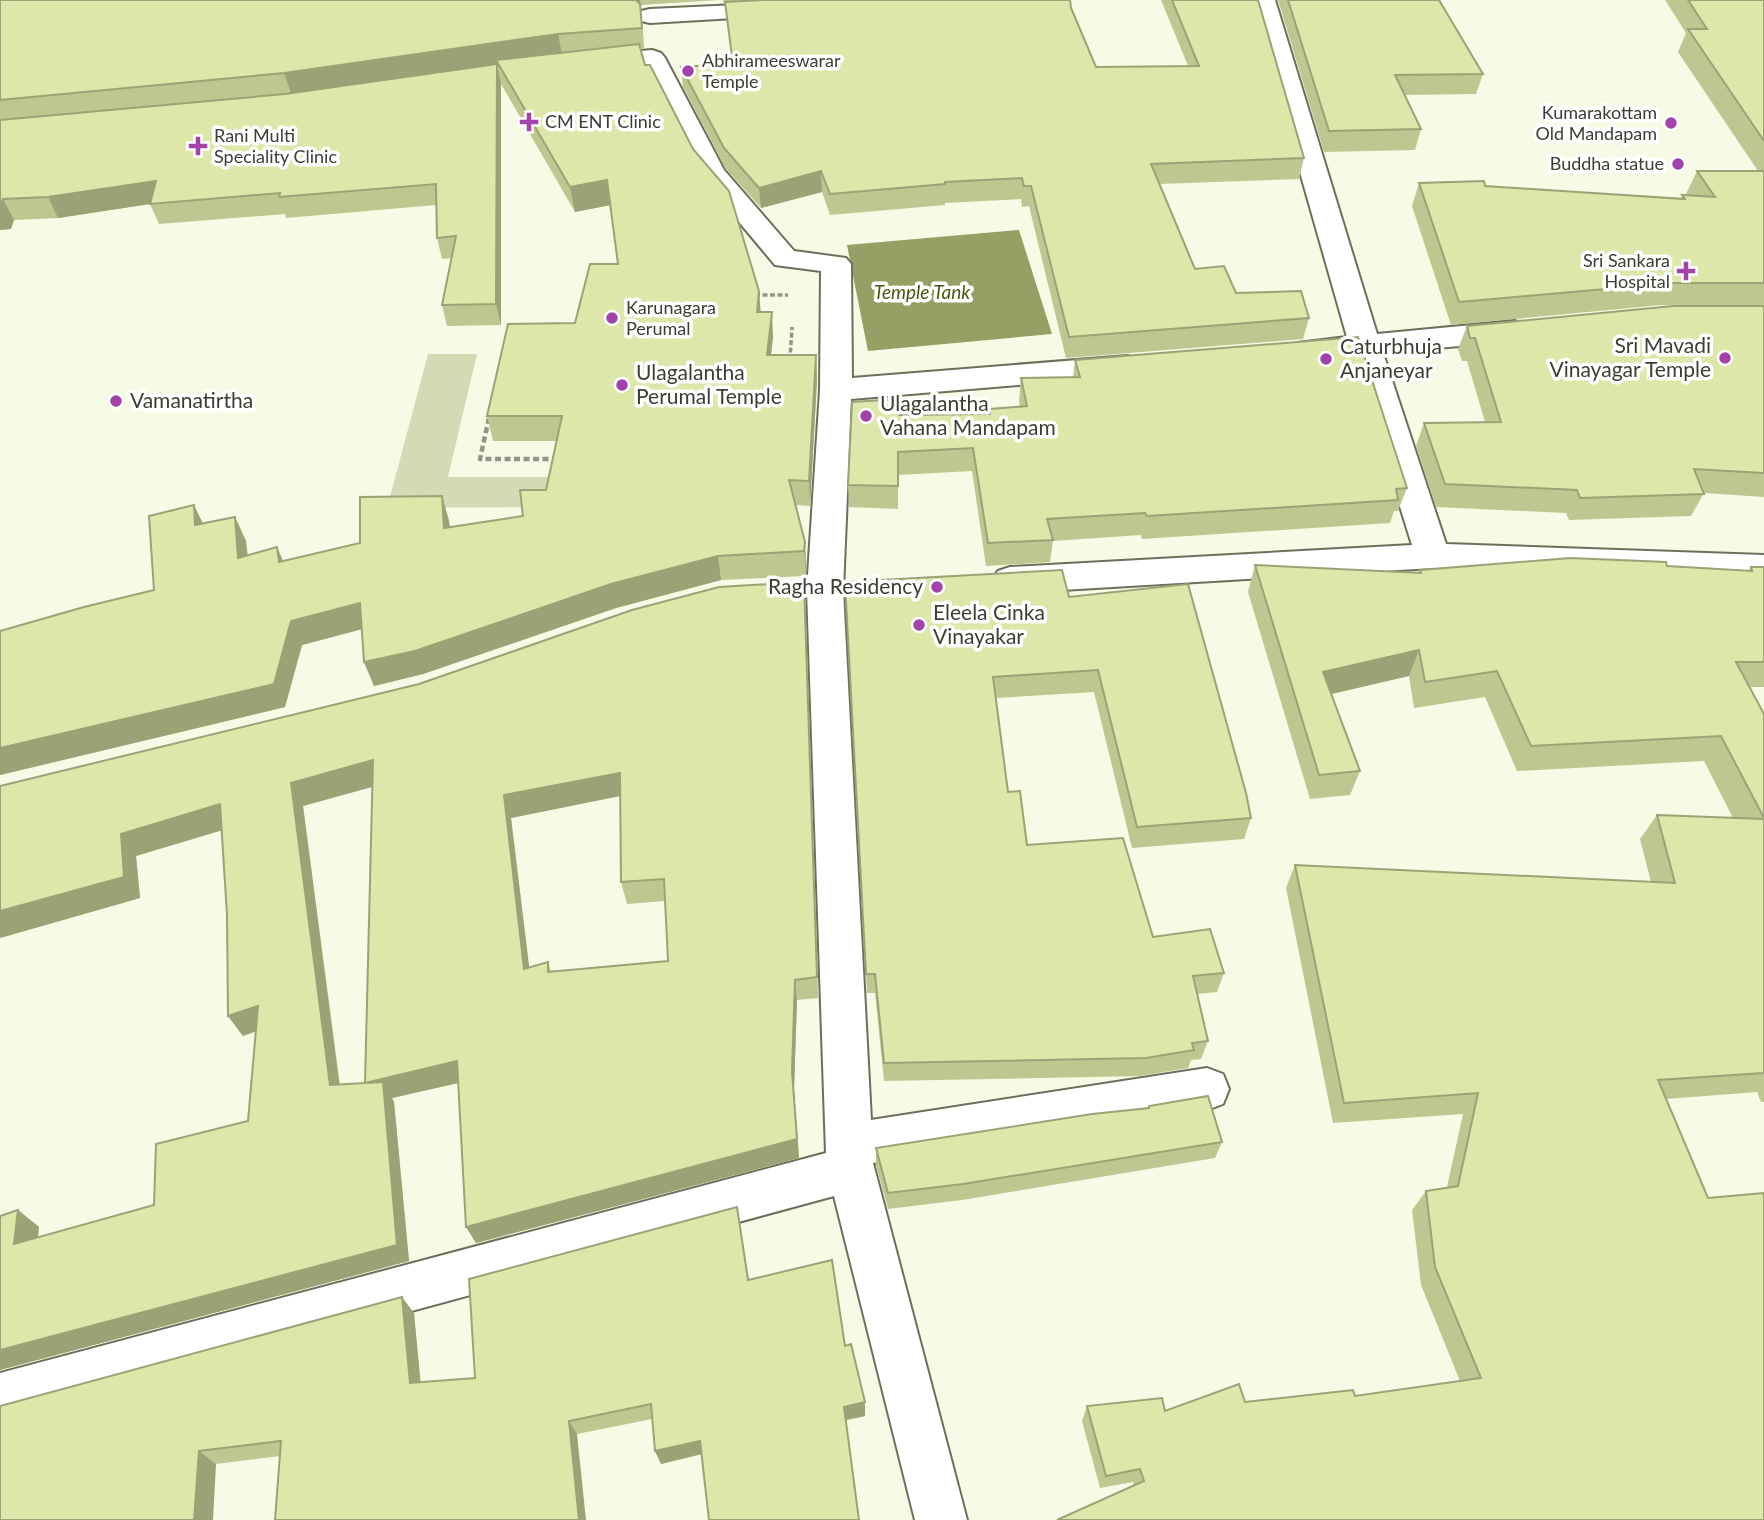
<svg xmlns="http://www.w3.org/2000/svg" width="1764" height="1520" viewBox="0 0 1764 1520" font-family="Lato,sans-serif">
  <rect width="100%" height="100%" fill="#f7fae4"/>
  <!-- green -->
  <path fill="#d4dab4" d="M428,354H477L448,477H553L548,507L387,508Z"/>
  <!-- water -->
  <path fill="#979f64" d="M1019,230L1052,334L868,351L847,245Z"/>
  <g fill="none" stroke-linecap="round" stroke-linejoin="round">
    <defs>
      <path id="minor" d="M1251,0H1275L1377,334L1514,321L1525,324L1529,331L1525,338L1514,341L1383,353L1446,544L1764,555V581L1433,568L1010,593L998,589L992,580L998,571L1010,567L1412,545L1353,356L1309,360L1298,357L1294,350L1298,343L1347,337Z
        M778,3L787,5L790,10L787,15L650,23L641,21L638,16L641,11L650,9Z
        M652,50L661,53L665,58L724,170L794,251L846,258L851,264L852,378L1127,356L1138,359L1143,366L1138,373L1127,376L851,399L843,590L871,1120L1207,1068L1223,1074L1229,1089L1223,1104L1207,1110L873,1163L967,1520H915L834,1196L0,1423V1373L826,1153L807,590L820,390L821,271L775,265L698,173L644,66L589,71L580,68L576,63L580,58L589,55Z"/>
    </defs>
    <!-- minor casing -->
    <use href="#minor" stroke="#6c6f5b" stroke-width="4"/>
    <!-- path-far1 -->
    <path stroke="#929586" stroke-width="3.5" stroke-dasharray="5 2.5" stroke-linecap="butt" d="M755,295H788
      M790,360L792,327"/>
    <!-- path -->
    <path stroke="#929586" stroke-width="4.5" stroke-dasharray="6 3.5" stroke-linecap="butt" d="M489,418L480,459H558"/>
    <!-- minor -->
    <use href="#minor" fill="#fff" fill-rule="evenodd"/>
  </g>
  <!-- wall -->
  <path fill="#bfc791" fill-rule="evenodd" d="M0,0H719L641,5L644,48H640L645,65L773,337L771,355H816L817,380L810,506L795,505L805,542L806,576L721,580L616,608L423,674L374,686L364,662L362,629L302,645L285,707L0,775V631L154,590L203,523L235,517L246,541L248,556L283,561L360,543L442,496L449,521L450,527L523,516L546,490L556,441H493L487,416L575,323L618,264L610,205L575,212L501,84L497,64L501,84V325L447,326L442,305L452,258L442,259L437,238L436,205L286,218L285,214L159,224L150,204L58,218L14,220L11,229L0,230Z
    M723,0H1070L1071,8L1096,67L1188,66L1161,0H1258L1304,158L1299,179L1159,184L1195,269L1236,293L1309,318L1303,339L1066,358L1029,206L1022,207L1021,199L945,203V205L830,215L822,192L761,208L726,169L683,87L681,67L732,64L725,3H724Z
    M1278,0H1439L1483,74L1476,94L1405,95L1421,129L1415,150L1324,152Z
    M1665,0H1764V305H1662L1451,325L1412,206L1419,183L1485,186L1681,198L1682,195H1687L1686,194L1697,171H1758L1678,52L1686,33Z
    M1764,306V497L1704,493L1691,516L1569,520L1566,513L1436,507L1416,446L1424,423L1485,422L1467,361H1462L1458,349L1467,326Z
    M1075,360L1407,488L1398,511H1394L1390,523L1142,539L1141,535L1053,541L1050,562L986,566L972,471L898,475V509L849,507L848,485L899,415L989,414L990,409L1020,407L1019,401L1021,378L1073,377Z
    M1255,565L1419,573L1420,570L1667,566L1748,571L1751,567H1764V687H1750L1764,714V1102H1761L1757,1092L1666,1099L1764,1520L1134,1485L1133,1482L1100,1488L1082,1421L1087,1406L1165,1411L1245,1402L1355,1396L1460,1381L1421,1285L1412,1210L1426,1191L1447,1187L1463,1114L1333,1123L1286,888L1295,865L1651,882L1640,839L1657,815L1733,818L1704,761L1517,771L1485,697L1414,708L1409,676L1331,694L1360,771L1350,795L1310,799L1248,592Z
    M804,582L818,998L797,1000L794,1090L799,1158L476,1243L458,1083L392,1098L394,1102L409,1261L0,1370V1216L18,1210L39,1227L38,1238L154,1205L248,1121L256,1031L243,1036L228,1016L227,915L221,830L136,856L140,898L0,938L419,684ZM372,786L366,1083L340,1085L303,806ZM620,796L621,882L627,904L665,901L668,961L551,971L548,962L529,968L511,818Z
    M845,582L1069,597L1251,818L1244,839L1132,848L1094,692L996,698L1008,792L1027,845L1153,937L1224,973L1217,992L1197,994L1208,1041L1201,1059L1191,1060L1188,1068L1140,1076L884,1081L875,993H867Z
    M1149,1106L1222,1142L1215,1158L962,1200L888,1209L876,1165V1148L1148,1108Z
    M740,1224L749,1280L845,1346L865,1402V1416L661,1464L655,1451L652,1419L577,1434L280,1456L216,1464L0,1520L414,1313L420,1382L475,1378Z"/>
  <!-- shaded-wall -->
  <path fill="#9ba276" d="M634,0H640L644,48L642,28Z
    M558,34L562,54L496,60L497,64L291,93L284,73Z
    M497,64L501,84V325L496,304Z
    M821,171L822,192L761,208L759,188Z
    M607,180L611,205L575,212L570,187Z
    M156,181L150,204L58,218L48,197Z
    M3,199L14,220L11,229L0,230V208Z
    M759,291L761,316L757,312Z
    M772,312L773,337L768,380L767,355Z
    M816,355L817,380L810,506L809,481Z
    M442,496L449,521L452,552L444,528Z
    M194,505L206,530L195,525Z
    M235,517L246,541L250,583L238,558Z
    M805,542L806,566V576L804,551Z
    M277,547L288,572L279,562Z
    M718,556L721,580L616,608L423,674L374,686L364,662L611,584Z
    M804,582L805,607L818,998L817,977Z
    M360,603L370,627L302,645L285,707L0,775V748L291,621Z
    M1419,650L1409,676L1314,698L1323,672Z
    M373,760L383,784L303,806L342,1105L330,1085L291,783Z
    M620,773L625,795L511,818L532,990L524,969L504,795Z
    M220,804L233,827L136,856L140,898L0,938V911L121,834Z
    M795,980L797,1000L794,1090L799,1158L476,1243L466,1227L792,1071Z
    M258,1006L271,1026L243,1036L228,1016Z
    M457,1061L467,1081L392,1098L394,1102L409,1261L0,1370V1350L365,1083Z
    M18,1210L39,1227L35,1261L14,1244Z
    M402,1297L414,1313L422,1397L410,1383Z
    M865,1402V1416L845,1420L844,1407Z
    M569,1421L577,1434L586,1520H579Z
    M700,1441L705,1453L661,1464L655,1451Z
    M199,1451L216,1464L213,1520H194Z"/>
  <!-- building -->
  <path fill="#dee7a9" stroke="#9ba276" stroke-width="2" fill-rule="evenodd" d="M0,0H636L640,4L642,28L558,34L284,73L0,100Z
    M764,0H1070L1071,8L1096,67L1199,66L1172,0H1258L1304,158L1151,164L1195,269L1224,266L1236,293L1301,291L1309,318L1069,337L1031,186H1024L1022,178L945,182V184L830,194L821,171L759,188L724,148L681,67L733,64L725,2Z
    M1288,0H1439L1483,74L1395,75L1421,129L1329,131Z
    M1688,0H1764V141L1688,29H1707Z
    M639,44L645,65H650L693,149L729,191L759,291L757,312H772L767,355H816L809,481L789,480L805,542L804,551L718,556L611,584L415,651L364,662L360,603L291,621L274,684L0,748V631L84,607L154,590L149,516L194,505L195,525L235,517L238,558L277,547L279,562L360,543V497L442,496L444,528L523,516L520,490H546L562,416H487L508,324L575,323L590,264H618L607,180L570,187L496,60Z
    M497,64L496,304L442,305L456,236L437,238L436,184L279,197L280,193L150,204L156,181L48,197L3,199L0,208V120L285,94Z
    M1697,171H1764V283H1673L1459,302L1419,183L1484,181L1485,186L1685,199L1682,195L1715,197Z
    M1673,306H1764V473L1694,469L1704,494L1580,498L1577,490L1445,484L1424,423L1501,422L1475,338H1470L1467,326Z
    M1358,337L1407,488L1396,489L1398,500L1147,516L1145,513L1047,519L1053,540L988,543L973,448L898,452V486L848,485L852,402L898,399L899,415L990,414V409L1027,406L1021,378L1080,377L1075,360Z
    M1570,558L1666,562L1667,566L1752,571L1751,567H1764V662H1736L1764,714V818L1721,736L1531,746L1497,671L1425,682L1419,650L1323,672L1360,771L1319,775L1255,565L1421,573L1420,570Z
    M1062,570L1069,597L1188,584L1246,793L1251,818L1137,827L1098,670L993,677L1008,792L1020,791L1027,845L1123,838L1153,937L1210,929L1224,973L1193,976L1208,1041L1192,1043L1194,1050L1146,1058L884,1063L875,974H866L845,582Z
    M804,582L817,977L795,980L792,1071L797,1139L466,1227L457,1061L365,1083L373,760L291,783L330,1085L383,1082L397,1245L0,1350V1216L18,1210L14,1244L154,1205L156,1144L248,1121L258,1006L228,1016L227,915L220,804L121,834L124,877L0,911V786L419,684L632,610L719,587ZM620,773L621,882L664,879L668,961L548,972V962L524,969L504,795Z
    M1657,815L1764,819V1073L1658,1080L1708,1198L1764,1193V1520H1057L1144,1481L1140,1469L1106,1476L1087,1406L1162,1398L1165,1411L1239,1384L1245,1402L1353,1390L1355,1396L1481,1378L1435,1267L1426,1191L1458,1186L1478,1093L1344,1103L1295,865L1675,883Z
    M1208,1096L1222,1142L963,1184L888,1193L876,1148L1092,1114L1149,1108V1106Z
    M737,1207L748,1280L832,1260L845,1346L851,1344L865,1402L844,1407L859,1520H709L700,1441L655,1451L651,1404L569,1421L579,1520H275L281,1441L199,1451L194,1520H0V1406L402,1297L410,1383L475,1378L469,1279Z"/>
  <!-- markers -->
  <g fill="#a242aa" stroke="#fff" stroke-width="2.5">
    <circle cx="688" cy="71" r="7"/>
    <path d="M525.5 111.5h7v7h7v7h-7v7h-7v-7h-7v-7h7z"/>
    <circle cx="1671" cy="123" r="7"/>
    <path d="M194.5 135.5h7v7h7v7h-7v7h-7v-7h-7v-7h7z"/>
    <circle cx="1678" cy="164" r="7"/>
    <path d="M1682.5 260.5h7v7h7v7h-7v7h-7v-7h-7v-7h7z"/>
    <circle cx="612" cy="318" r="7"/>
    <circle cx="1725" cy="358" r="7"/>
    <circle cx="1326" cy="359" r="7"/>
    <circle cx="622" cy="385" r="7"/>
    <circle cx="116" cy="401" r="7"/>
    <circle cx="866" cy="416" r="7"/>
    <circle cx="937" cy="587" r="7"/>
    <circle cx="919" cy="625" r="7"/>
  </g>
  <g text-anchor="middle" stroke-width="7" stroke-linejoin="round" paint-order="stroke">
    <!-- far-poi labels -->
    <g font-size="18" fill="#3c3e35" stroke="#fff" text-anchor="start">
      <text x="702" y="67">Abhirameeswarar<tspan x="702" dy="21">Temple</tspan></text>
      <text x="1657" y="119" text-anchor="end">Kumarakottam<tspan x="1657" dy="21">Old Mandapam</tspan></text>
      <text x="545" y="128">CM ENT Clinic</text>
      <text x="214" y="142">Rani Multi<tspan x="214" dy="21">Speciality Clinic</tspan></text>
      <text x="1664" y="170" text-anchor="end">Buddha statue</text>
      <text x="1670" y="267" text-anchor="end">Sri Sankara<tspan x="1670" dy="21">Hospital</tspan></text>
      <text x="626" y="314">Karunagara<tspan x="626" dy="21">Perumal</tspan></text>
    </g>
    <!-- far-water labels -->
    <g font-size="19" font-style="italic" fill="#4f5511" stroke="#fff">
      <text x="922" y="299">Temple Tank</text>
    </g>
    <!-- poi labels -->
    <g font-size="21" fill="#3c3e35" stroke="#fff" text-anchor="start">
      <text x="1711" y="353" text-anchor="end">Sri Mavadi<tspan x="1711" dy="24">Vinayagar Temple</tspan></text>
      <text x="1340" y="354">Caturbhuja<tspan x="1340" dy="24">Anjaneyar</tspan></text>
      <text x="636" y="380">Ulagalantha<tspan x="636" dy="24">Perumal Temple</tspan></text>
      <text x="130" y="408">Vamanatirtha</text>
      <text x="880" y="411">Ulagalantha<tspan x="880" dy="24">Vahana Mandapam</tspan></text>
      <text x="923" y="594" text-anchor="end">Ragha Residency</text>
      <text x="933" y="620">Eleela Cinka<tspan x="933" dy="24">Vinayakar</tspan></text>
    </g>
  </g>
</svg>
